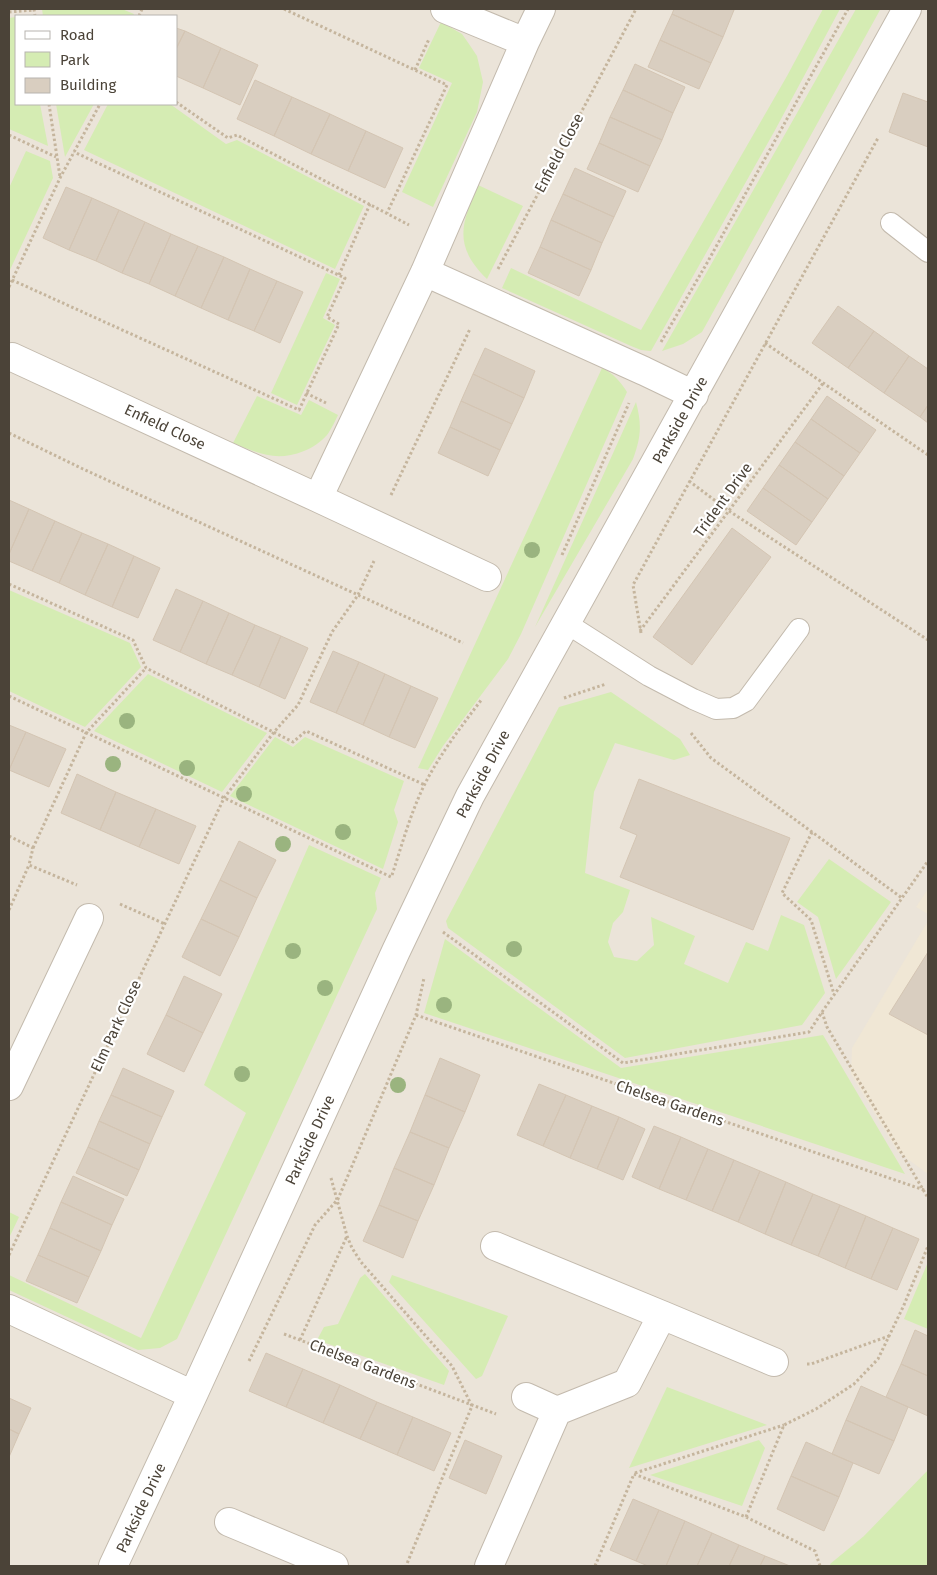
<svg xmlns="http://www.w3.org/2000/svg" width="937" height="1575" viewBox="0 0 937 1575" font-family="'Fira Sans',sans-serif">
  <rect width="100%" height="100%" fill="#f6f2eb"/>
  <!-- residential -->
  <path fill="#ebe4d9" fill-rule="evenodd" d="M9,9H928V1566H9ZM16,16H176V104H16Z"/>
  <!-- education -->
  <path fill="#f0e7d5" d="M928,889V914L916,907Z
    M928,921V1174L898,1152L851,1074L852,1048Z"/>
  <!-- green -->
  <path fill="#d5ecb3" d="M42,9H122L134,14L133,16H43Z
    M823,9H840L774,132L651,351L641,350L631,346L502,288L511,268L641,330L787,76Z
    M856,9L880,10L702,332L683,344L662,351Z
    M16,17V104H40L48,146L9,129V18Z
    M441,22L462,34L469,44L477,56L483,82L477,112L433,207L402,192L452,83L419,68Z
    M56,104H94L65,157Z
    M108,104H170L226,144L237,140L364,206L335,269L84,150Z
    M26,151L50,161L53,178L9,272V188Z
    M478,185L523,206L487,279C453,246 461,224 478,185Z
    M326,273L340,279L323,318L335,325L297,405L271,393Z
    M602,368C614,374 620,381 627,392L521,634L508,659L443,746L428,770L418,768Z
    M257,396L301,415L309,400L338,415C335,421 331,430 327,435C321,442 312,448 304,451C276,462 260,454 233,443Z
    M636,402C642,425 641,437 633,459L535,627Z
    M9,590L130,643L141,667L85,727L9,691Z
    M148,674L267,733L222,792L94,731Z
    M611,692L680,739L690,755L674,760L615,743L594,792L585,873L630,890L623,912L613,923L608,942L614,957L637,961L654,945L651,917L695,936L684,964L728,983L746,942L768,951L781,915L804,925L825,993L802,1025L625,1058L448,928L446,921L559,707Z
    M275,737L293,747L305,737L404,781L394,810L398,822L383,869L230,796Z
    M309,845L381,878L375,893L377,909L177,1339L160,1348L138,1350L9,1290V1275L141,1338L246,1113L204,1085Z
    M829,859L891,902L836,979L818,917L797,902Z
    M445,939L621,1068L823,1035L905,1174L424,1013Z
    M9,1212L19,1217L9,1238Z
    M928,1262V1329L904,1319Z
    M365,1274L449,1371L444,1385L317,1340L324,1327L338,1324L360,1278Z
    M392,1275L508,1316L482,1376L476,1379L389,1282Z
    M667,1387L767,1425L629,1468Z
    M759,1440L765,1448L742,1506L650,1475Z
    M928,1470V1566H831L830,1564L864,1536Z"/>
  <!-- building -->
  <path fill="#d9cec0" stroke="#d4c5b3" d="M674,9H731L734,10L723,37L672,14Z
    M672,14L723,37L711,63L660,40Z
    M176,28L185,31L176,49Z
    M185,31L221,48L203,88L176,76V49Z
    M660,40L711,63L699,89L648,67Z
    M221,48L258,65L240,105L203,88Z
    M635,64L685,87L673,113L623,90Z
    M255,80L292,97L274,136L237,119Z
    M623,90L673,113L662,140L610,117Z
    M903,93L928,102V147L889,132Z
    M292,97L330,114L311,154L274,136Z
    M330,114L366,131L348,171L311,154Z
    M610,117L662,140L650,166L599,143Z
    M366,131L403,148L385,188L348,171Z
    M599,143L650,166L638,192L587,169Z
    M575,168L626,191L614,217L563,194Z
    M66,187L92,198L69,250L43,238Z
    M563,194L614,217L602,243L551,220Z
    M92,198L119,210L96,261L69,250Z
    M119,210L145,222L122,273L96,261Z
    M551,220L602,243L591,270L540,247Z
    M145,222L171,234L149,284L122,273Z
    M171,234L198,246L175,296L149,284Z
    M198,246L224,257L201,308L175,296Z
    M540,247L591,270L579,296L528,273Z
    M224,257L250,269L228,320L201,308Z
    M250,269L277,281L254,331L228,320Z
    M277,281L303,292L280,343L254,331Z
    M838,306L874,331L848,368L812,343Z
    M874,331L909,356L884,393L848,368Z
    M485,348L535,371L524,398L473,374Z
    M909,356L928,369V405L920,417L884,393Z
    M473,374L524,398L512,424L461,401Z
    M827,396L876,430L860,453L811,419Z
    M461,401L512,424L500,450L450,427Z
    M928,405V423L920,417Z
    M811,419L860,453L844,476L795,442Z
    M450,427L500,450L488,476L438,453Z
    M795,442L844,476L828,499L779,465Z
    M779,465L828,499L812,522L763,488Z
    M763,488L812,522L796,545L747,511Z
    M9,500L29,509L9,554Z
    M29,509L55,521L32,571L9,561V554Z
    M55,521L82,533L59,583L32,571Z
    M732,528L771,557L692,665L653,637Z
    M82,533L108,544L85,595L59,583Z
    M108,544L134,556L112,607L85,595Z
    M134,556L160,568L138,618L112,607Z
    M176,589L203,601L180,652L153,640Z
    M203,601L229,613L206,664L180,652Z
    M229,613L255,625L232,675L206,664Z
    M255,625L281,636L259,687L232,675Z
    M281,636L308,648L285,699L259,687Z
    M333,651L359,662L336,713L310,702Z
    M359,662L385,674L363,725L336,713Z
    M385,674L411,686L389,737L363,725Z
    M411,686L438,698L415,748L389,737Z
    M9,725L26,732L9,770Z
    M26,732L66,749L49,787L9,770Z
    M77,774L116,792L100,830L61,813Z
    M639,779L790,838L753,930L620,877L637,835L620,828Z
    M116,792L156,809L139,847L100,830Z
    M156,809L196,826L179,864L139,847Z
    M239,841L276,860L257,898L220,880Z
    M220,880L257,898L239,937L201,919Z
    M201,919L239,937L220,976L182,957Z
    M928,952V1035L889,1014Z
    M184,976L222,994L203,1033L166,1015Z
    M166,1015L203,1033L184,1072L147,1054Z
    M440,1058L480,1075L465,1112L425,1095Z
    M123,1068L174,1091L162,1117L111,1095Z
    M539,1084L566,1095L543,1146L517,1135Z
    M111,1095L162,1117L150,1144L99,1121Z
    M425,1095L465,1112L449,1148L410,1132Z
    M566,1095L592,1106L570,1158L543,1146Z
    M592,1106L619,1117L597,1169L570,1158Z
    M619,1117L645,1129L623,1180L597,1169Z
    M99,1121L150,1144L139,1170L88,1147Z
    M654,1126L681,1137L659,1189L632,1177Z
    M410,1132L449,1148L434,1185L394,1168Z
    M681,1137L708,1149L686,1200L659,1189Z
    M88,1147L139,1170L127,1196L76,1173Z
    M708,1149L734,1160L712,1211L686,1200Z
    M734,1160L760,1171L738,1222L712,1211Z
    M394,1168L434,1185L418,1221L379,1205Z
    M760,1171L786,1182L765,1234L738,1222Z
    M73,1176L124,1199L112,1225L61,1202Z
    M786,1182L813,1194L791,1245L765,1234Z
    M813,1194L840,1205L818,1256L791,1245Z
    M61,1202L112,1225L101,1251L50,1228Z
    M379,1205L418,1221L403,1258L363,1241Z
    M840,1205L866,1216L845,1268L818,1256Z
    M866,1216L893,1228L871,1279L845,1268Z
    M50,1228L101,1251L89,1277L38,1255Z
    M893,1228L919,1239L897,1290L871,1279Z
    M38,1255L89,1277L77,1303L26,1281Z
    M915,1330L928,1336V1376L901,1364Z
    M266,1353L303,1369L286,1407L249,1391Z
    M901,1364L928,1376V1416L886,1397Z
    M303,1369L340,1385L323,1423L286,1407Z
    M340,1385L377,1402L360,1439L323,1423Z
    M861,1386L908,1407L894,1441L846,1420Z
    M9,1398L31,1408L19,1434L9,1429Z
    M377,1402L413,1417L397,1455L360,1439Z
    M413,1417L451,1433L434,1471L397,1455Z
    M846,1420L894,1441L879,1474L832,1454Z
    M9,1429L19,1434L9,1457Z
    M465,1440L502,1456L486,1494L449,1478Z
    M806,1442L853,1463L839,1497L791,1476Z
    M791,1476L839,1497L824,1531L777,1509Z
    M633,1499L659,1510L636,1561L610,1550Z
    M659,1510L685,1521L666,1566H648L636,1561Z
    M685,1521L712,1533L697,1566H666Z
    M712,1533L739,1545L729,1566H697Z
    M739,1545L765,1556L760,1566H729Z
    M765,1556L790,1566H760Z"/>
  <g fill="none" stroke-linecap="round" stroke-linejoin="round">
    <defs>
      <path id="lane" d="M891,223L928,252
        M566,623L649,676L693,699L716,709L733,708L746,701L799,629"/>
      <path id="street" d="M445,9L525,42
        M425,272L644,371L694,395
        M12,357L318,498L425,272L525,42L541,9
        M318,498L487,577
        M9,1086L89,918
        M495,1246L662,1315L627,1383L557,1411L526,1397
        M9,1309L193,1395
        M662,1315L774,1362
        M229,1522L334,1566
        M113,1566L193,1395L396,951L470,796L907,9
        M489,1566L557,1411"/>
    </defs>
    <!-- lane casing -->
    <use href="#lane" stroke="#c3baad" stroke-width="22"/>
    <!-- street casing -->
    <use href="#street" stroke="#c3baad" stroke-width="30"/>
    <!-- path -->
    <path stroke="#c5b59d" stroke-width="3" stroke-dasharray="2.5 2.5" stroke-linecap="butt" d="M34,9L35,16
      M284,9L447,85L387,213
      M9,12L34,10
      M139,16L142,9
      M415,70L429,39
      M176,102L228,138L237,135L409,225
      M49,104L60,177
      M9,135L56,157
      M498,269L636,9
      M339,275L370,204
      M12,280L299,410L339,324L327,317L345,278L74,152
      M9,287L60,178L100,104
      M661,342L707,263L848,9
      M765,343L928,455
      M306,393L326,403
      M9,433L83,469L463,643
      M689,481L729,511L928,640
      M391,495L470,329
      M562,555L629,403
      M9,584L133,640L146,668L293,742L306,731L425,785
      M640,631L824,382
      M641,633L633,585L878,138
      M9,696L391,877
      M564,698L606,684
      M691,733L711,758L902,898
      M812,832L782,893L811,920L834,994
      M9,836L33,848L29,865L77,885
      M33,848L86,733L146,668
      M392,875C403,842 412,807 429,776C444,749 463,724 482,699
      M120,904L165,924
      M9,910L29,865
      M443,932L623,1063L809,1032L822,1012L928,861
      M822,1012L827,1027L928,1198
      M416,1015L924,1190
      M331,1178L347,1236L352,1248L361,1262L452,1366L472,1406L406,1566
      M9,1255L224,798L274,732L298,705L332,632L358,595L374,561
      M284,1334L496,1414
      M300,1340L347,1236
      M249,1361L315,1225L338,1199L416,1015L424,978
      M807,1364H811L889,1336
      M635,1473L784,1425
      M634,1474L746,1517L815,1551L820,1566
      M746,1517L784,1425L816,1409L854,1384L878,1359L904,1305L928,1246
      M595,1566L634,1474"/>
    <!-- lane -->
    <use href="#lane" stroke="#fff" stroke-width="20"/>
    <!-- street -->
    <use href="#street" stroke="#fff" stroke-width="28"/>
  </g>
  <!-- trees -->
  <g fill="#9ab47f">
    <circle cx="532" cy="550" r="8"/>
    <circle cx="127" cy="721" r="8"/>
    <circle cx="113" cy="764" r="8"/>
    <circle cx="187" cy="768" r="8"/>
    <circle cx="244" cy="794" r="8"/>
    <circle cx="343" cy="832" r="8"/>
    <circle cx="283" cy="844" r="8"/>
    <circle cx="514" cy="949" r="8"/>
    <circle cx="293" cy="951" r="8"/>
    <circle cx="325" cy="988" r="8"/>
    <circle cx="444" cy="1005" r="8"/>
    <circle cx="242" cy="1074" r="8"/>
    <circle cx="398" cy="1085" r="8"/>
  </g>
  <g text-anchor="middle" stroke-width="4.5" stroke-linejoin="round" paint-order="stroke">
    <!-- street labels -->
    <g font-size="15" fill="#4b4338" stroke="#fff">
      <text transform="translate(559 153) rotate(-62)" y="5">Enfield Close</text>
      <text transform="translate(680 420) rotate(-61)" y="5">Parkside Drive</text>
      <text transform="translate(165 427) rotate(25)" y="5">Enfield Close</text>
      <text transform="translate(723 500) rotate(-54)" y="5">Trident Drive</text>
      <text transform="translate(483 774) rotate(-62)" y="5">Parkside Drive</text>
      <text transform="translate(116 1026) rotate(-65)" y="5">Elm Park Close</text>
      <text transform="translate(670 1103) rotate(19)" y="5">Chelsea Gardens</text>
      <text transform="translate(310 1140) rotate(-65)" y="5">Parkside Drive</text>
      <text transform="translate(363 1364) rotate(21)" y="5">Chelsea Gardens</text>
      <text transform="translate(141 1508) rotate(-65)" y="5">Parkside Drive</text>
    </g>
  </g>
  <!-- border -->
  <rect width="937" height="1575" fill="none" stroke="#4b4338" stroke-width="20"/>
  <!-- legend -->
  <rect x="15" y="15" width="162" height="90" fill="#ffffff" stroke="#b7b4af"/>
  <rect x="25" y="31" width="25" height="8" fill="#ffffff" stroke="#b7b4af"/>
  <text x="60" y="40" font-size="15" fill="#4b4338">Road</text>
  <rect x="25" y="52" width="25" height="15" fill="#d5ecb3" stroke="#b7b4af"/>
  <text x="60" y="65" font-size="15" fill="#4b4338">Park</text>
  <rect x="25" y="78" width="25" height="15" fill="#d9cec0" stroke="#b7b4af"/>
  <text x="60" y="90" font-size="15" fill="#4b4338">Building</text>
</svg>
